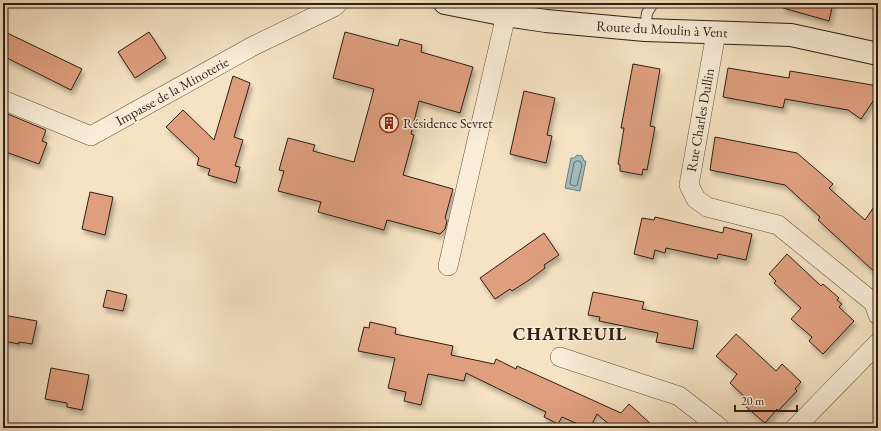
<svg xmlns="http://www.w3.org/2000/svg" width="881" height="431" viewBox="0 0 881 431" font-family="'EB Garamond',serif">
  <defs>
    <filter id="shadow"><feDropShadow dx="2.5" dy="4.5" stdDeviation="2" flood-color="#0004"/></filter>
  </defs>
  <rect width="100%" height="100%" fill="#f6e3c3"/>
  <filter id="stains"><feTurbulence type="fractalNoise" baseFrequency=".005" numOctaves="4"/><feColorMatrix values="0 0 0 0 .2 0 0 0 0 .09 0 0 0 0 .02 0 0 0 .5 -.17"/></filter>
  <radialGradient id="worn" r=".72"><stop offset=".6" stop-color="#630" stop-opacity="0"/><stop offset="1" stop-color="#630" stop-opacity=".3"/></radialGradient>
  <!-- water -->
  <path fill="#a0bcbd" stroke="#727d7a" d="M577,155L582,156L584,161H586L580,191L565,188L571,158H574Z"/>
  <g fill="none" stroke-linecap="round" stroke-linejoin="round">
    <!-- shore -->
    <path stroke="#666e69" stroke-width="1" d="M577,161H580L582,165L577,185L575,186L571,185L570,183L574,163Z"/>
  </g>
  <!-- building -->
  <path fill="#df9f7f" stroke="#2d1f15" filter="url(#shadow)" d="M783,3H833L829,21L783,8Z
    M3,31L82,69L71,90L3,56Z
    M149,32L166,58L135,78L118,52Z
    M345,32L398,46L400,39L422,45L421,52L473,67L460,113L419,101L411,134L414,135L403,175L453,189L445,218L447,221L445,229L440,234L387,220L384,230L318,212L321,202L278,191L284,171L279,170L288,138L315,145L313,151L354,162L374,89L333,78Z
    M633,64L660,69L650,126L655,127L647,170L643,169L642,175L620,171V165L618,164L624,128H621Z
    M728,68L789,78L790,71L878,86V94L861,119L848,110L785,99L783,108L723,97Z
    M233,76L250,83L234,137L243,140L235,166L240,167L236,183L208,175L210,169L197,165L199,158L166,127L183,110L214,140Z
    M524,91L555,98L547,135L552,136L546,163L510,154Z
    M3,112L46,130L42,141L47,143L39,164L3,151Z
    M715,137L797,153L833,184L829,188L865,220L878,201V275L818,220L820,217L785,185L710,170Z
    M90,192L113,197L105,235L82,229Z
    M655,217L723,233L724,227L752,234L746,260L718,254L717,259L666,248L665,253L655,250L653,259L634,254L642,218L654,220Z
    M544,233L559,255L544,265L545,268L529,280L512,291L510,289L495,299L480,278Z
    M787,254L821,286L823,284L839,298L837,300L842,304L839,307L854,321L823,354L809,341L812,337L791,319L801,308L774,283L776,281L769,274Z
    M107,290L127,295L123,311L103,307Z
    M593,292L644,302L642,309L698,321L693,349L656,342L658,333L599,321L600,317L588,315Z
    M3,315L37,321L32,344L19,342V344L3,341Z
    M370,322L396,328L395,334L453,346L451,355L494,364L496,359L516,369L517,366L621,413L629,404L655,428H607L610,425L597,414L590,428H587L562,417L558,424L544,417L546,412L466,373L464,381L428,374L421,405L404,401L406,392L388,388L395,358L358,351L364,327L369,328Z
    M736,334L776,371L782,364L801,382L795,389L797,391L778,411L777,409L765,423L745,406L749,401L730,383L737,374L716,356Z
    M51,368L89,375L82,410L67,407V403L45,399Z"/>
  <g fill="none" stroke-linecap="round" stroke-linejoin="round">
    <defs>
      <path id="lane" d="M645,30L647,13L653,3"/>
      <path id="street" d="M716,33L689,185L696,199L707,207L778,225L874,303L878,315
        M3,100L91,136L253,46L334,7L338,3
        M448,266L506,15
        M560,357L679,396L720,428
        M795,428L878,343"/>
      <path id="secondary" d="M445,3L506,15L546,21L645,30L791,35L878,54"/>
    </defs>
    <!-- lane casing -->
    <use href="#lane" stroke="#5f5040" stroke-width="12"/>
    <!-- street casing -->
    <use href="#street" stroke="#5f5040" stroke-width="20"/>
    <!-- secondary casing -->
    <use href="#secondary" stroke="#2d1f15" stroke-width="24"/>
    <!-- lane -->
    <use href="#lane" stroke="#f9edd8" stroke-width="10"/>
    <!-- street -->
    <use href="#street" stroke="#f9edd8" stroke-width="19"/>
    <!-- secondary -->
    <use href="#secondary" stroke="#f9edd8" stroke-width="22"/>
  </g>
  <!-- icons -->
  <defs>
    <symbol id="building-ring" viewBox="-11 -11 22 22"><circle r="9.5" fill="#f9edd8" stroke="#8f2418" stroke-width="1.5"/><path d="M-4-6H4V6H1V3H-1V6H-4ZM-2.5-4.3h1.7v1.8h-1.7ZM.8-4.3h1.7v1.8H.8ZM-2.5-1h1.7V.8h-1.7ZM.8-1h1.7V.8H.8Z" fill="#8f2418"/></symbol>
  </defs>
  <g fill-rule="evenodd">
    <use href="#building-ring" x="378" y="112" width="22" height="22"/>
  </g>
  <g text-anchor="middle" stroke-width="3" stroke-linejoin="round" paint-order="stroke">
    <!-- street labels -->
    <g font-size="14" fill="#2d1f15" stroke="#f9edd8">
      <text transform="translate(662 29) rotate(3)" y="5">Route du Moulin à Vent</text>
      <text transform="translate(172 91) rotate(-29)" y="5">Impasse de la Minoterie</text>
      <text transform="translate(700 120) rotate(-80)" y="5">Rue Charles Dullin</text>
    </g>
    <!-- poi labels -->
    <g font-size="14" fill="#2d1f15" stroke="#f9edd8" text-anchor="start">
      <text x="403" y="128">Résidence Sevret</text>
    </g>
    <!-- district labels -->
    <g font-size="18" font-weight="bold" letter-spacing="1" fill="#2d1f15" stroke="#f9edd8">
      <text x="570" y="340">CHATREUIL</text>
    </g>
  </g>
  <!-- margin -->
  <rect width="881" height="431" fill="none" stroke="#f6e3c3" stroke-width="16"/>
  <rect x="4" y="4" width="873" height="423" fill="none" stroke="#2d1f15" stroke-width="2"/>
  <rect x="8" y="8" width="865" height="415" fill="none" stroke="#2d1f15"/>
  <!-- scale -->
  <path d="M735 405v6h62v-6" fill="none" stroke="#2d1f15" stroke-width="2"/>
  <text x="741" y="405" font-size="12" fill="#2d1f15" stroke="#f9edd8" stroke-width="3" paint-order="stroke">20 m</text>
  <rect width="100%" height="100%" filter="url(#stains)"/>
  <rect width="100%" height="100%" fill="url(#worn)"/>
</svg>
